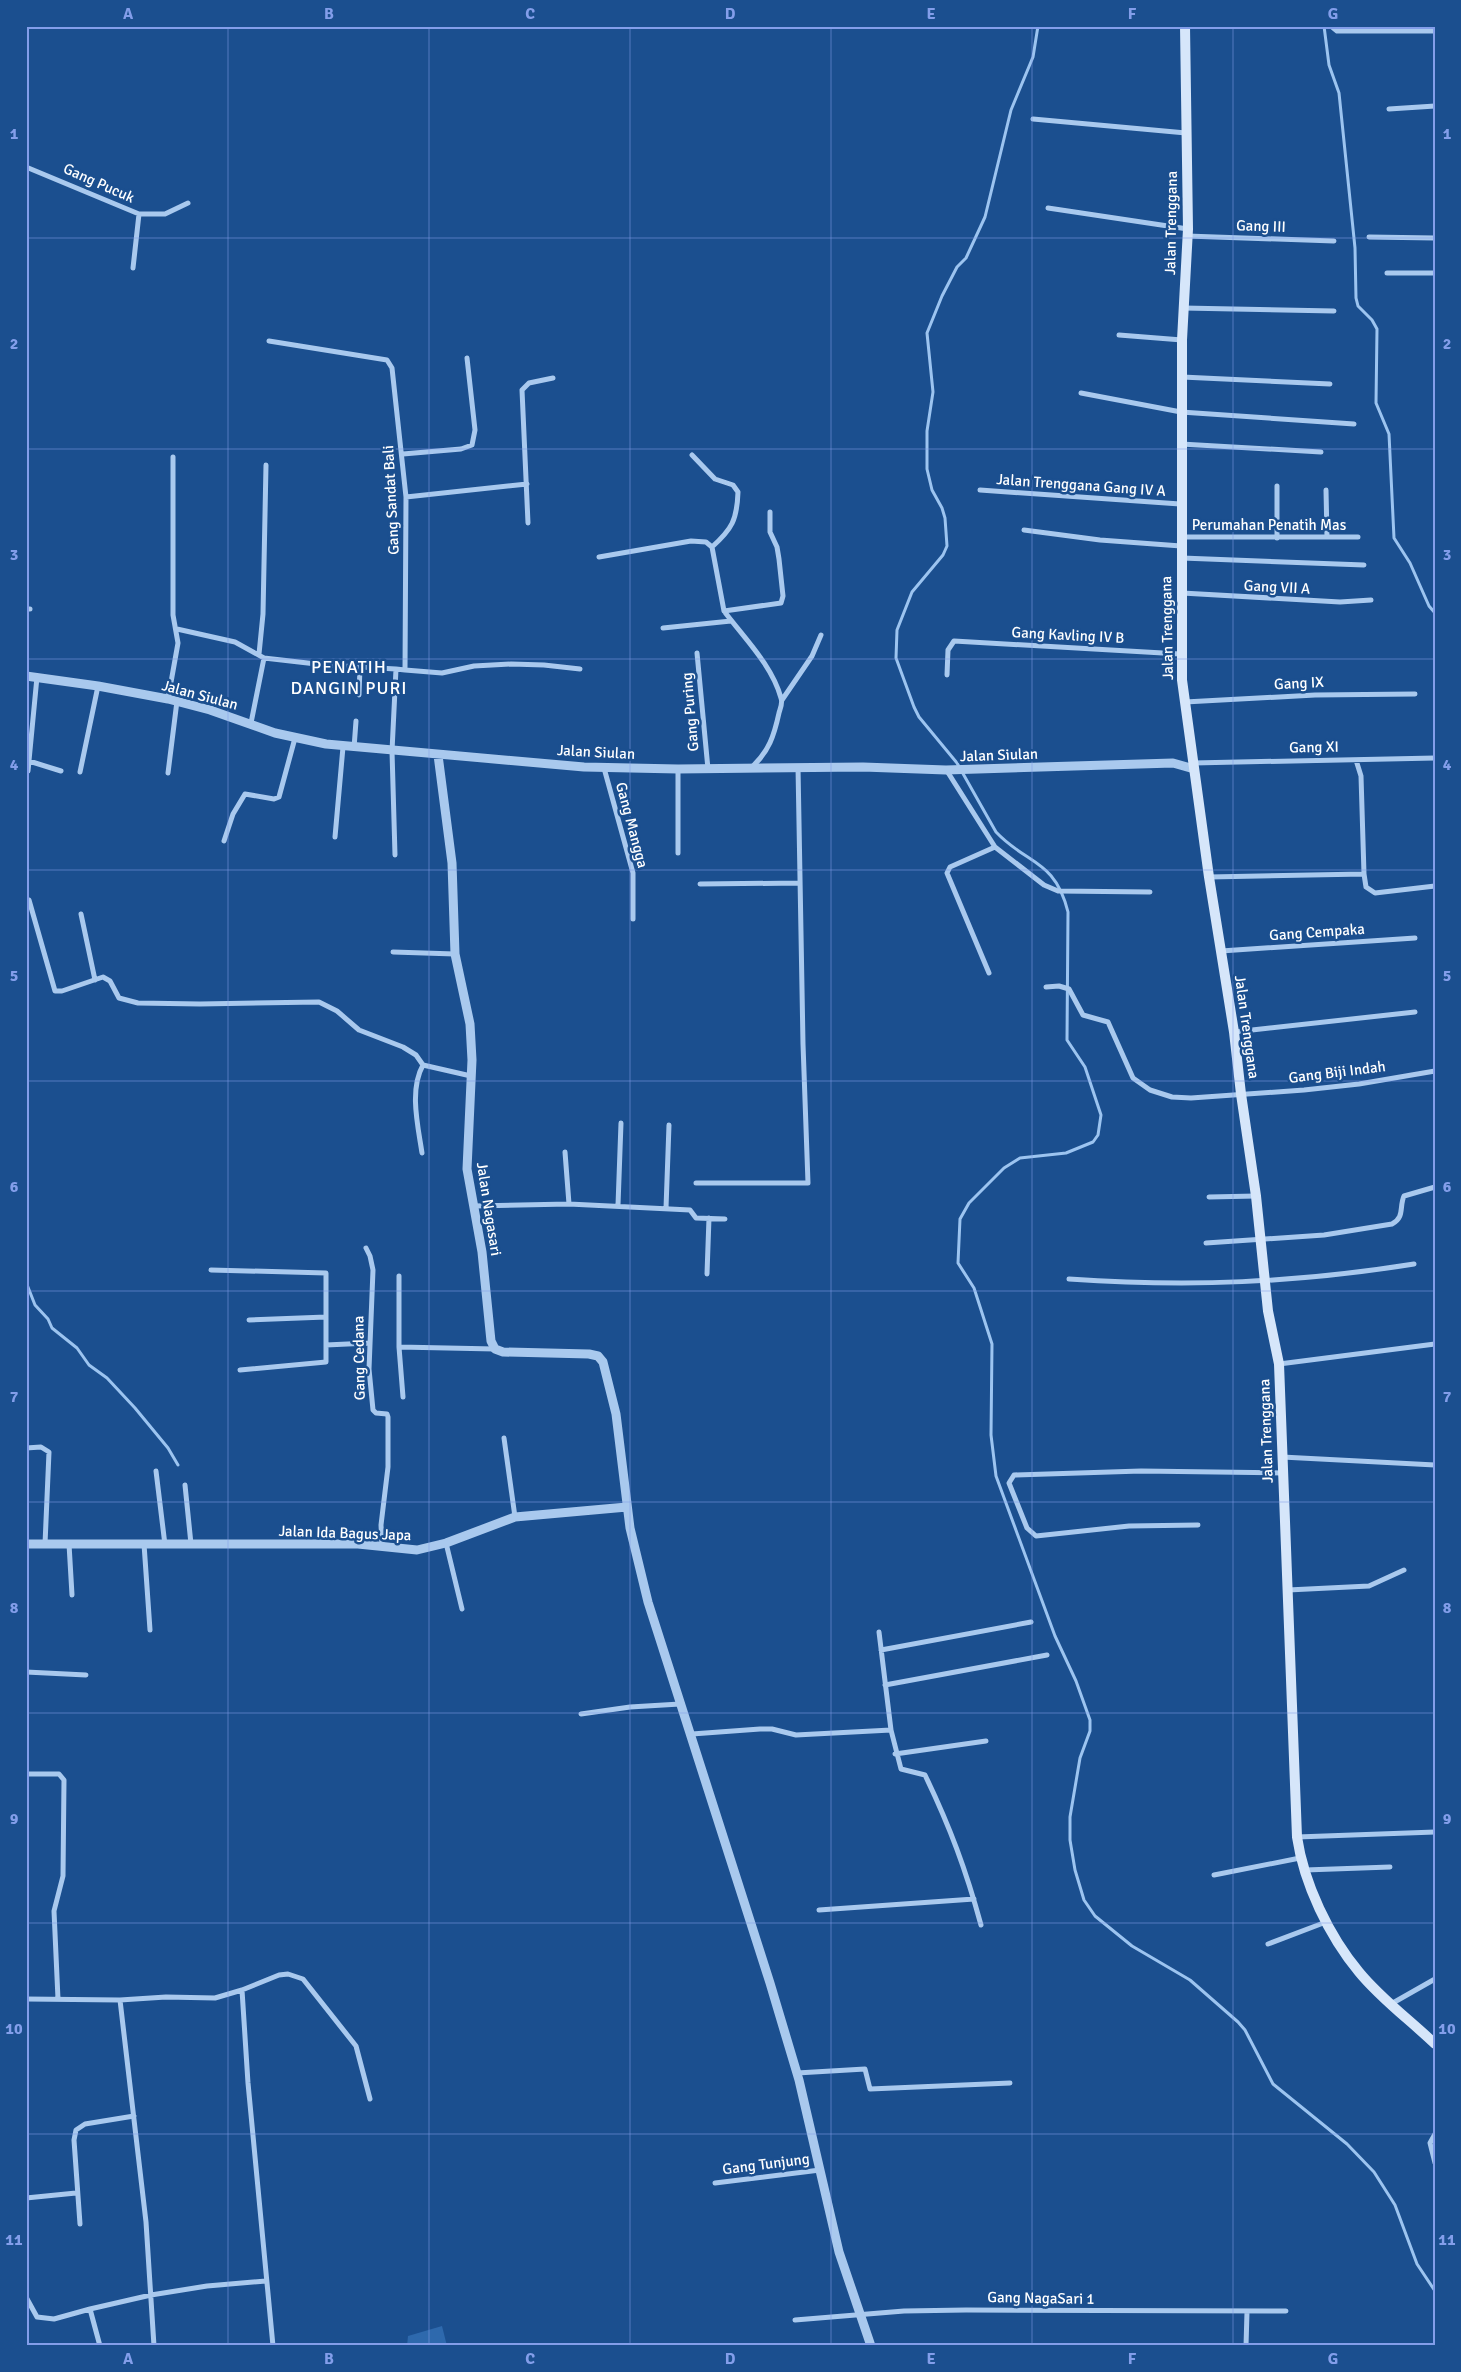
<svg xmlns="http://www.w3.org/2000/svg" width="1461" height="2372" viewBox="0 0 1461 2372" font-family="Signika,sans-serif">
  <rect width="100%" height="100%" fill="#1b4f8f"/>
  <!-- green -->
  <path fill="#2e69ad" d="M442,2326L447,2346H407L408,2336Z"/>
  <g fill="none" stroke-linecap="round" stroke-linejoin="round">
    <!-- stream -->
    <path stroke="#9cc4f0" stroke-width="3" d="M1038,26L1033,57L1011,110L985,217L966,258L957,267L942,296L927,333L933,392L927,431V469L932,490L942,508L945,518L947,546L943,555L912,592L897,630L896,658L914,707L919,717L957,763L996,832C1027,865 1055,859 1068,912L1067,1040L1085,1067L1101,1115L1098,1135L1093,1142L1066,1153L1020,1158L1004,1168L969,1203L960,1219L958,1263L974,1288L992,1344L991,1435L996,1476L1055,1636L1076,1681L1090,1720V1731L1080,1758L1070,1817V1840L1075,1870L1084,1900L1095,1916L1132,1946L1190,1980L1238,2022L1245,2030L1273,2084L1347,2144L1374,2172L1395,2205L1417,2264L1435,2291
      M1324,26L1329,65L1339,93L1355,248L1356,298L1358,306L1372,320L1377,329L1376,403L1389,434L1394,538L1410,563L1429,606L1435,613
      M26,1282L35,1305L48,1319L52,1328L77,1348L89,1365L107,1378L135,1408L168,1448L178,1465"/>
    <!-- minor -->
    <path stroke="#a9c9ee" stroke-width="5" d="M1331,26L1337,31H1435
      M1389,109L1435,106
      M1033,119L1186,133
      M26,167L139,214L133,268
      M1048,208L1188,229
      M139,214H165L188,203
      M1187,236L1334,241
      M1369,237L1435,238
      M1387,273H1435
      M1183,308L1334,311
      M1119,335L1182,340
      M269,341L387,360L392,368L406,497L405,670L396,669L392,751L395,855
      M1182,377L1330,384
      M1081,393L1181,412L1354,424
      M1181,444L1321,452
      M403,454L461,449L472,445L475,430L467,358
      M692,455L715,479L733,485L738,492C737,520 732,529 712,547L724,611
      M1277,486V538
      M980,490L1180,504
      M1326,490L1327,537
      M406,497L527,484
      M528,523L522,390L529,383L553,378
      M1024,530L1100,540L1181,546
      M1181,537H1358
      M599,557L691,541L706,542L712,547
      M1182,558L1364,565
      M1182,593L1340,602L1371,600
      M26,609H30
      M663,628L731,621
      M177,629L235,642L264,658L325,665L396,669
      M697,653L708,769
      M259,654L263,614L266,465
      M405,670L442,673L474,666L511,664L544,665L580,669
      M947,675L948,650L954,641L1180,654
      M359,695L360,667
      M168,699L178,643L173,615V457
      M782,700L812,656L821,635
      M1185,702L1315,695L1415,694
      M251,723L264,658
      M354,748L356,721
      M1356,760L1361,776L1364,874L1366,887L1375,893L1435,886
      M29,761L61,771
      M1193,763L1435,758
      M752,767C769,751 774,736 779,713C780,709 783,703 781,698C772,665 744,638 724,611L781,603L783,596L779,559L777,547L770,532V512
      M604,768L633,873V919
      M28,771L37,677
      M947,771L995,847L950,867L947,873L989,973
      M80,772L98,686
      M168,773L177,701
      M335,837L343,747
      M224,841L233,814L245,794L274,799L279,797L295,738
      M995,847L1044,885L1058,891L1150,892
      M678,853V769
      M1209,877L1364,874
      M700,884L800,883
      M29,900L55,991H62L103,977L110,981L119,998L138,1003L200,1004L319,1002L337,1011L359,1030L403,1047L416,1055L423,1065
      M81,914L95,980
      M1221,951L1415,938
      M393,952L455,954
      M1046,987L1059,986L1069,989L1083,1015L1108,1022L1133,1078L1150,1090L1172,1097L1191,1098L1304,1090L1359,1084L1435,1071
      M1234,1032L1415,1012
      M565,1152L569,1204
      M422,1153C418,1126 409,1090 423,1065L471,1076
      M696,1183H808L803,1044L798,767
      M1209,1197L1256,1196
      M618,1205L621,1123
      M474,1206L569,1204L690,1210L696,1218L725,1219
      M666,1208L669,1125
      M1206,1243L1324,1235L1392,1224C1405,1217 1399,1207 1404,1196L1435,1187
      M366,1248L370,1256L373,1270L369,1369L373,1410L376,1413L387,1414L388,1417V1467L381,1525L382,1546
      M211,1270L326,1273V1362L240,1370
      M707,1274L709,1218
      M399,1276V1347
      M1069,1279C1189,1287 1296,1283 1414,1264
      M249,1320L326,1317
      M326,1345L369,1343
      M1279,1364L1435,1344
      M403,1397L399,1347L495,1349
      M504,1438L515,1517
      M26,1448L41,1447L49,1452L45,1544
      M1282,1457L1435,1465
      M156,1471L165,1545
      M185,1485L191,1544
      M1198,1525L1129,1526L1036,1536L1027,1528L1009,1483L1014,1475L1141,1471L1282,1473
      M446,1543L462,1609
      M69,1544L72,1595
      M144,1544L150,1630
      M1288,1590L1369,1586L1404,1570
      M879,1632L891,1730
      M881,1650L1031,1622
      M26,1672L86,1675
      M885,1685L1047,1655
      M581,1714L630,1707L680,1704
      M692,1734L760,1729H772L796,1735L891,1730L901,1769L925,1775C950,1827 966,1870 981,1925
      M895,1754L986,1741
      M26,1774H59L64,1780L63,1876L54,1911L58,1999
      M1297,1837L1435,1832
      M1305,1870L1390,1867
      M1214,1875L1300,1858
      M819,1910L974,1899
      M1268,1944L1326,1922
      M242,1990L248,2083L273,2346
      M26,1999L120,2000L166,1997L215,1998L242,1990L279,1975L288,1974L303,1979L356,2046L370,2099
      M120,2000L146,2222L154,2346
      M1391,2004L1435,1979
      M797,2073L865,2069L870,2089L1010,2083
      M1435,2134L1430,2143L1435,2163
      M715,2183L820,2170
      M26,2198L76,2193
      M80,2224L74,2140L76,2130L85,2124L134,2116
      M26,2297L37,2317L54,2319L90,2309
      M795,2320L904,2311L966,2310L1286,2311
      M100,2346L90,2309L151,2295L207,2286L266,2281
      M1246,2346L1247,2312"/>
    <!-- tertiary -->
    <path stroke="#a9c9ee" stroke-width="9" d="M26,676L98,686L168,699L210,710L275,733L326,744L584,767L678,769L863,767L946,770L1173,763L1194,769
      M438,755L452,863L455,954L470,1024L472,1060L467,1169L482,1252L491,1341L495,1349L503,1352L589,1354L598,1356L603,1362L616,1414L630,1528L648,1602L770,1983L799,2080L839,2252L871,2346
      M26,1544H358L417,1550L446,1543L515,1517L627,1507"/>
    <!-- secondary -->
    <path stroke="#d6e6fa" stroke-width="10" d="M1185,26L1188,229L1182,340V680L1209,877L1234,1032L1241,1094L1256,1196L1268,1311L1279,1364L1297,1837C1304,1884 1329,1936 1359,1972C1381,1999 1410,2020 1435,2044"/>
  </g>
  <!-- grid -->
  <path fill="none" stroke="#839eea" stroke-width="1" stroke-opacity="0.55" d="M228,26V2346M429,26V2346M630,26V2346M831,26V2346M1032,26V2346M1233,26V2346M26,238H1435M26,449H1435M26,659H1435M26,870H1435M26,1081H1435M26,1291H1435M26,1502H1435M26,1713H1435M26,1923H1435M26,2134H1435"/>
  <g text-anchor="middle" stroke-width="5" stroke-linejoin="round" paint-order="stroke">
    <!-- street labels -->
    <g font-size="15" fill="#fff" stroke="#1b4f8f">
      <text transform="translate(99 183) rotate(24)" y="5">Gang Pucuk</text>
      <text transform="translate(1171 223) rotate(-89)" y="5">Jalan Trenggana</text>
      <text transform="translate(1261 226) rotate(2)" y="5">Gang III</text>
      <text transform="translate(1081 485) rotate(4)" y="5">Jalan Trenggana Gang IV A</text>
      <text transform="translate(391 500) rotate(-93)" y="5">Gang Sandat Bali</text>
      <text x="1269" y="530">Perumahan Penatih Mas</text>
      <text transform="translate(1277 587) rotate(3)" y="5">Gang VII A</text>
      <text transform="translate(1167 628) rotate(-91)" y="5">Jalan Trenggana</text>
      <text transform="translate(1068 635) rotate(3)" y="5">Gang Kavling IV B</text>
      <text transform="translate(1299 683) rotate(-3)" y="5">Gang IX</text>
      <text transform="translate(200 695) rotate(15)" y="5">Jalan Siulan</text>
      <text transform="translate(690 712) rotate(-95)" y="5">Gang Puring</text>
      <text transform="translate(1314 747) rotate(-1)" y="5">Gang XI</text>
      <text transform="translate(596 752) rotate(3)" y="5">Jalan Siulan</text>
      <text transform="translate(999 755) rotate(-2)" y="5">Jalan Siulan</text>
      <text transform="translate(632 825) rotate(75)" y="5">Gang Mangga</text>
      <text transform="translate(1317 932) rotate(-4)" y="5">Gang Cempaka</text>
      <text transform="translate(1247 1027) rotate(82)" y="5">Jalan Trenggana</text>
      <text transform="translate(1337 1072) rotate(-7)" y="5">Gang Biji Indah</text>
      <text transform="translate(489 1209) rotate(81)" y="5">Jalan Nagasari</text>
      <text transform="translate(359 1358) rotate(-91)" y="5">Gang Cedana</text>
      <text transform="translate(1266 1431) rotate(-92)" y="5">Jalan Trenggana</text>
      <text transform="translate(345 1533) rotate(2)" y="5">Jalan Ida Bagus Japa</text>
      <text transform="translate(766 2164) rotate(-7)" y="5">Gang Tunjung</text>
      <text transform="translate(1041 2298) rotate(1)" y="5">Gang NagaSari 1</text>
    </g>
    <!-- quarter labels -->
    <g font-size="18" letter-spacing="1" fill="#fff" stroke="#1b4f8f">
      <text x="349" y="673">PENATIH<tspan x="349" dy="21">DANGIN PURI</tspan></text>
    </g>
  </g>
  <!-- border -->
  <rect width="1461" height="2372" fill="none" stroke="#1b4f8f" stroke-width="55"/>
  <rect x="28" y="28" width="1406" height="2316" fill="none" stroke="#839eea" stroke-width="2"/>
  <g font-size="16" text-anchor="middle" font-weight="bold" fill="#839eea">
    <text x="128" y="19">A</text>
    <text x="329" y="19">B</text>
    <text x="530" y="19">C</text>
    <text x="730" y="19">D</text>
    <text x="931" y="19">E</text>
    <text x="1132" y="19">F</text>
    <text x="1333" y="19">G</text>
    <text x="14" y="139">1</text>
    <text x="1447" y="139">1</text>
    <text x="14" y="349">2</text>
    <text x="1447" y="349">2</text>
    <text x="14" y="560">3</text>
    <text x="1447" y="560">3</text>
    <text x="14" y="770">4</text>
    <text x="1447" y="770">4</text>
    <text x="14" y="981">5</text>
    <text x="1447" y="981">5</text>
    <text x="14" y="1192">6</text>
    <text x="1447" y="1192">6</text>
    <text x="14" y="1402">7</text>
    <text x="1447" y="1402">7</text>
    <text x="14" y="1613">8</text>
    <text x="1447" y="1613">8</text>
    <text x="14" y="1824">9</text>
    <text x="1447" y="1824">9</text>
    <text x="14" y="2034">10</text>
    <text x="1447" y="2034">10</text>
    <text x="14" y="2245">11</text>
    <text x="1447" y="2245">11</text>
    <text x="128" y="2364">A</text>
    <text x="329" y="2364">B</text>
    <text x="530" y="2364">C</text>
    <text x="730" y="2364">D</text>
    <text x="931" y="2364">E</text>
    <text x="1132" y="2364">F</text>
    <text x="1333" y="2364">G</text>
  </g>
</svg>
